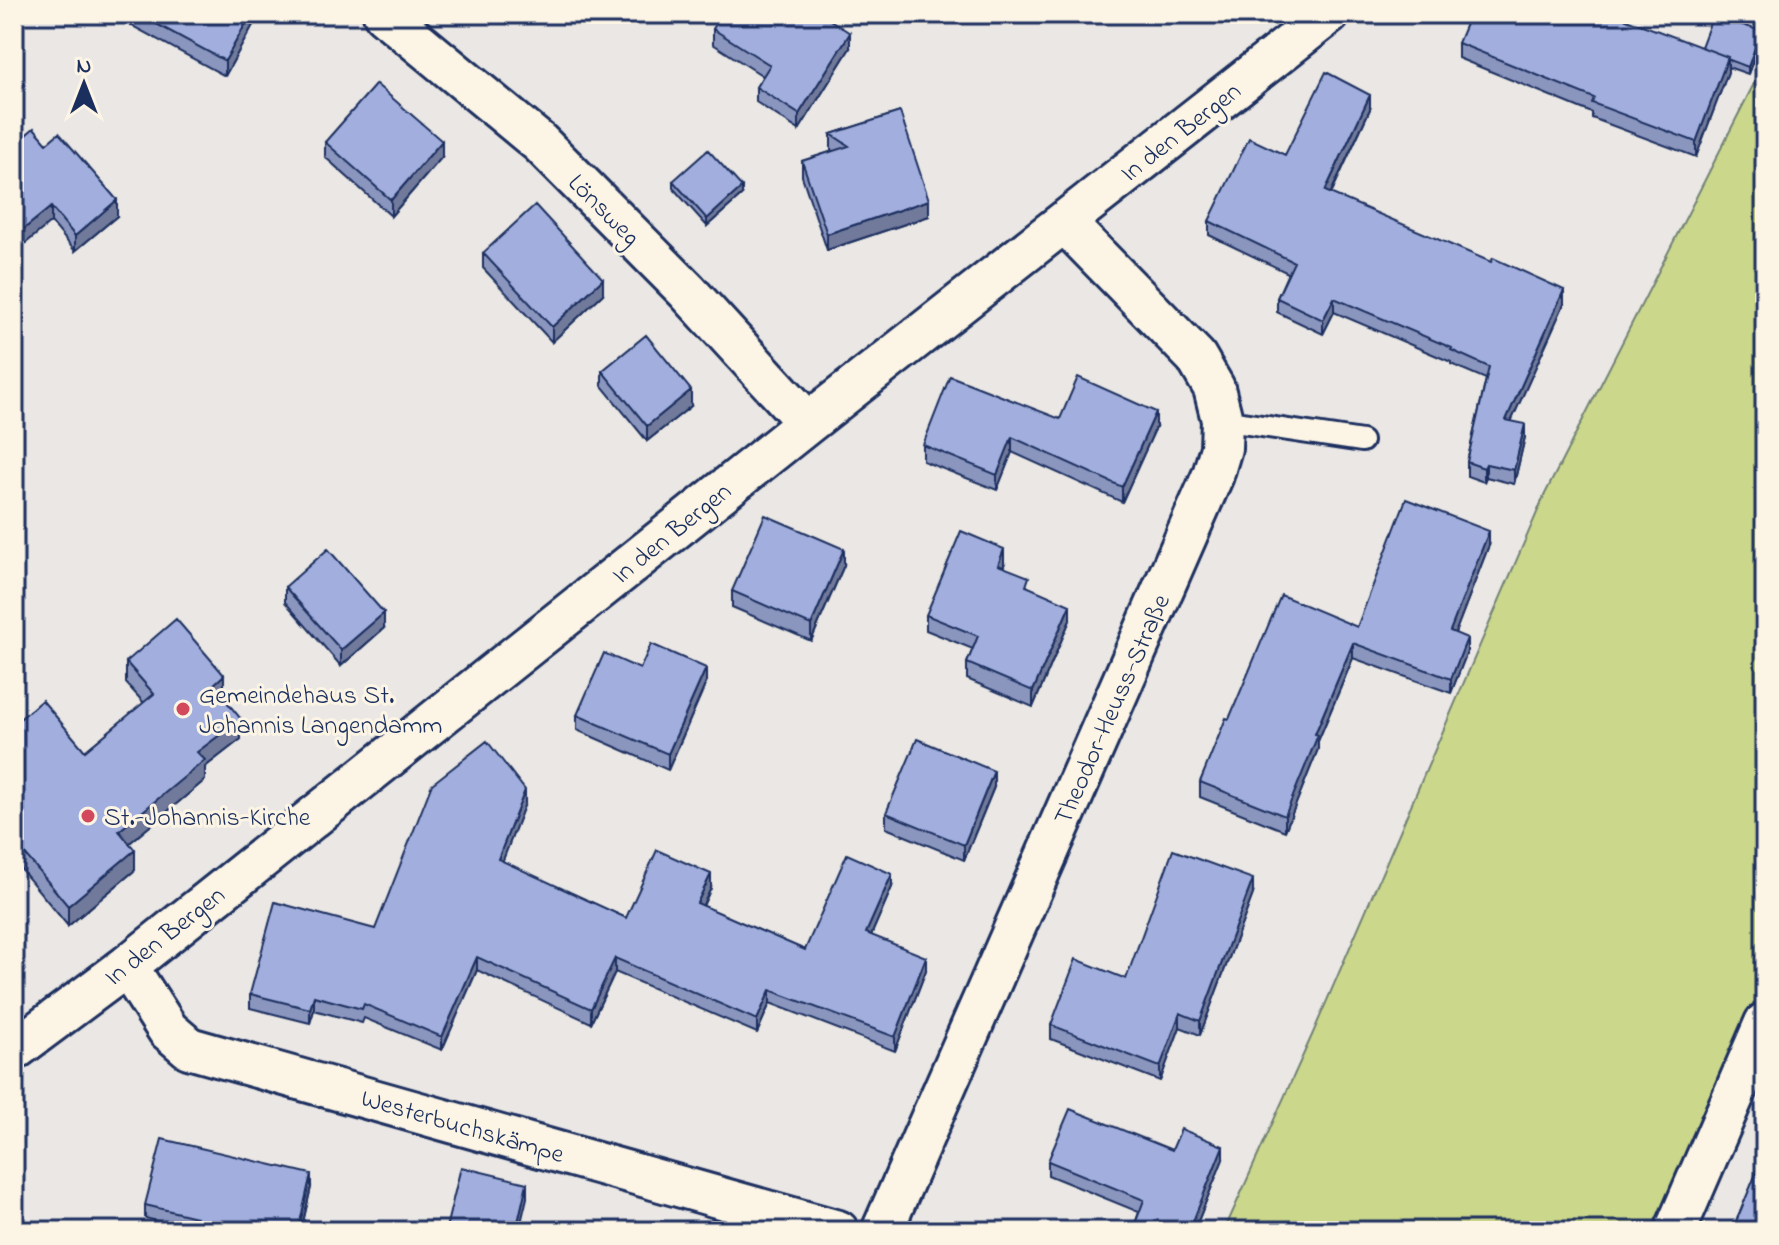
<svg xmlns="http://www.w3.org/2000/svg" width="1779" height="1245" viewBox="0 0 1779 1245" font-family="'Indie Flower',sans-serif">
  <rect width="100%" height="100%" fill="#eae7e4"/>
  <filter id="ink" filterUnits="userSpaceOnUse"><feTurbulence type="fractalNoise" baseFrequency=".0125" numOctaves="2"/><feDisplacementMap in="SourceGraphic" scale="16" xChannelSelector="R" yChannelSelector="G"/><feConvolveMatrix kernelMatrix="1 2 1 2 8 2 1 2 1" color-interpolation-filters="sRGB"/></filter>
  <g filter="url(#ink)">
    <!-- green -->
    <path fill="#cbd78b" stroke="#738374" stroke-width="2" d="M1765,62V1023L1675,1231H1224L1313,1033L1545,494Z"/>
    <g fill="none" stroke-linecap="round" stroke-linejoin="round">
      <defs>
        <path id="service" d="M1222,420L1362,441"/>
        <path id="minor" d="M384,14L540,143L687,291L808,423
          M127,966L168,1030L189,1048L838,1231
          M14,1050L127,966L808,423L1329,14
          M882,1231L1213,475L1221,448L1222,420L1214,388L1196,357L1064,222
          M1675,1231L1765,1023"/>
      </defs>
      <!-- service casing -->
      <use href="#service" stroke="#1b2f5e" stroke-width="26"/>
      <!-- minor casing -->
      <use href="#minor" stroke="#1b2f5e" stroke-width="46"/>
      <!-- service -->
      <use href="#service" stroke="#fcf5e5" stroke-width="20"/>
      <!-- minor -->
      <use href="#minor" stroke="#fcf5e5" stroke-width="40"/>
    </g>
    <!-- wall -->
    <path fill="#8b96bf" stroke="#1b2f5e" stroke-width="2" d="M123,14H259L225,76L123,21Z
      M713,29L850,48L799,130L756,102V87L763,76L713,44Z
      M1761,39L1748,74L1728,67V72L1696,157L1592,118V113L1458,58V43L1701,47Z
      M1370,109L1331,194L1564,304L1511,421L1525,437L1514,484L1486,477L1484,482L1467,476V462L1486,379L1451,364V362L1334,312L1323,334L1277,312V298L1288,273L1209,235V221L1285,155Z
      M900,112L929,216L827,250L802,176V161L833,151L831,150V134Z
      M325,142L442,157L391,216L325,157Z
      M14,145L117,216L75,251L51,222Z
      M673,181L742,195L707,226L673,188Z
      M483,253L603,294L552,342L483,268Z
      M602,371L691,406L647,441L602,386Z
      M1060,419L1156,427L1122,502L1012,452L997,490L923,461V445Z
      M1489,545L1455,633L1467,652L1451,693L1353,658L1318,741V749L1285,831L1200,797V782L1229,719L1357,627Z
      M844,565L811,641L732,607V591Z
      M1004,565L1003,567L1070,620L1033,707L967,679V663L973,649L926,630V615Z
      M285,587L384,628L341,666L285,602Z
      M126,662L224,695L222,697L241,739L205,767V780L129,843L135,870L68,926L14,861V724L85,751L144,703L126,683Z
      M640,669L706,683L668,770L577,730V715Z
      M994,787L964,860L886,828V813Z
      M525,803L502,862L626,918L711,888L703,906L805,950L892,887L871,935L926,970L895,1051L770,1003L757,1033L615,972L591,1023L477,970L442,1050L364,1018L362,1023L314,1010L310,1023L250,1008V994L375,929Z
      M1253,894L1200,1035L1180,1027L1160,1081L1051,1039V1025L1126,979Z
      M1172,1150L1223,1159L1194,1231H1135V1224L1139,1212L1048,1175V1161Z
      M311,1187L301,1231H192L193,1230L145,1218V1205Z"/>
    <!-- shaded-wall -->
    <path fill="#717a9b" stroke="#1b2f5e" stroke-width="2" d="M251,14H259L225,76V61Z
      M1761,31V39L1748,74V67Z
      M850,33V48L799,130V114Z
      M1728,57V72L1696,157V142Z
      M1370,95V109L1325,205V191Z
      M442,141V157L391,216V200Z
      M742,187V195L707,226V219Z
      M117,200V216L75,251V236Z
      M929,200V216L827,250V234Z
      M51,207V222L14,253V237Z
      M603,279V294L552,342V327Z
      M1564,290V304L1506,433V420Z
      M1334,298V312L1323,334V320Z
      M691,390V406L647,441V426Z
      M1156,412V427L1122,502V487Z
      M1525,424V437L1514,484V470Z
      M1012,437V452L997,490V475Z
      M1486,464V477L1484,482V468Z
      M1489,531V545L1450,646V631Z
      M844,549V565L811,641V625Z
      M1004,549V565L998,580V565Z
      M1070,605V620L1033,707V691Z
      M384,613V628L341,666V650Z
      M1467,638V652L1451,693V679Z
      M1353,643V658L1318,741V749L1285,831V816L1315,734Z
      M706,668V683L668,770V754Z
      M224,675V695L213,705V685Z
      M241,719V739L205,767V780L119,852V831L197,752Z
      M994,771V787L964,860V845Z
      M525,790V803L498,873V859Z
      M135,850V870L68,926V906Z
      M711,874V888L697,917V903Z
      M892,874V887L866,947V933Z
      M1253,879V894L1200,1035V1021Z
      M477,957V970L442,1050V1037Z
      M926,957V970L895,1051V1037Z
      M615,958V972L591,1023V1009Z
      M770,990V1003L757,1033V1020Z
      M314,996V1010L310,1023V1009Z
      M1180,1013V1027L1160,1081V1067Z
      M1223,1146V1159L1194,1231H1189Z
      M311,1174V1187L301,1231H298Z
      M527,1183V1198L519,1231H516Z"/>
    <!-- building -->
    <path fill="#a2afde" stroke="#1b2f5e" stroke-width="2" d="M138,14H251L225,61Z
      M722,14H821L850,33L799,114L756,87L770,65L713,29Z
      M1470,14H1613L1728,57L1696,142L1592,103L1594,98L1458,43Z
      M1713,15L1761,31L1748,67L1727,59L1728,57L1701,47Z
      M1326,72L1370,95L1325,191L1491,262L1493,258L1564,290L1506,420L1525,424L1514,470L1486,464L1484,468L1467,462L1489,367L1451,350L1452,348L1334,298L1323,320L1277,298L1294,262L1209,221L1249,138L1285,155Z
      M376,84L442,141L391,200L325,142Z
      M900,112L929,200L827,234L802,161L849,146L831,134Z
      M34,128L47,143L59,133L117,200L75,236L51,207L14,237V145Z
      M708,150L742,187L707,219L673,181Z
      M535,205L603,279L552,327L483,253Z
      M646,335L691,390L647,426L602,371Z
      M950,376L1060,419L1078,377L1156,412L1122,487L1012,437L997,475L923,445Z
      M1406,499L1489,531L1450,631L1467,638L1451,679L1353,643L1315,734L1318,735L1285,816L1200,782L1226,718L1229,719L1281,595L1357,627Z
      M765,515L844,549L811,625L732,591Z
      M961,531L1004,549L998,565L1029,577L1026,586L1070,605L1033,691L967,663L978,636L926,615Z
      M328,549L384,613L341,650L285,587Z
      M176,619L224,675L213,685L241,719L197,752L205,760L119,831L135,850L68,906L14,841V724L42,700L85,751L154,694L126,662Z
      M651,644L706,668L668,754L577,715L604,653L640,669Z
      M917,739L994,771L964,845L886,813Z
      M487,741L525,790L498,859L626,918L657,850L711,874L697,903L805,950L847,854L892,874L866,933L926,957L895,1037L770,990L757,1020L615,958L591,1009L477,957L442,1037L364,1004L362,1009L314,996L310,1009L250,994L275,902L375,929L432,784Z
      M1173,850L1253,879L1200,1021L1180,1013L1160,1067L1051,1025L1076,959L1126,979Z
      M1070,1109L1172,1150L1181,1129L1223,1146L1189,1231H1153L1135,1224L1144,1200L1048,1161Z
      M162,1139L311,1174L298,1231H192L196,1217L145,1205Z
      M1765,1152V1231H1732Z
      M461,1167L527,1183L516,1231H458L446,1228Z"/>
  </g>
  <!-- markers -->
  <g fill="#d1495b" stroke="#fcf5e5" stroke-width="3">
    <circle cx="183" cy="709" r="8"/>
    <circle cx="88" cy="816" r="8"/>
  </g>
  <g text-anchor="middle" stroke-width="6" stroke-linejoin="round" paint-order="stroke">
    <!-- street labels -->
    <g font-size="26" fill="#1b2f5e" stroke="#fcf5e5">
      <text transform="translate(1180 131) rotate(-38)" y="9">In den Bergen</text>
      <text transform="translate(605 209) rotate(45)" y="9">Lönsweg</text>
      <text transform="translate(671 532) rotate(-39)" y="9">In den Bergen</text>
      <text transform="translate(1111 709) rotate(-66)" y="9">Theodor-Heuss-Straße</text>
      <text transform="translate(164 935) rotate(-38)" y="9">In den Bergen</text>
      <text transform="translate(463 1125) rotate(16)" y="9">Westerbuchskämpe</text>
    </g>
    <!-- poi labels -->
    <g font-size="26" fill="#1b2f5e" stroke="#fcf5e5" text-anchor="start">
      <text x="199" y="703">Gemeindehaus St.<tspan x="199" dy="30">Johannis Langendamm</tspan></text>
      <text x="104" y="825">St.-Johannis-Kirche</text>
    </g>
  </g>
  <!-- margin -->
  <rect width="1779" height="1245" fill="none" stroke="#fcf5e5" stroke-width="48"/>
  <rect x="24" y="24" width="1731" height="1197" fill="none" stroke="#1b2f5e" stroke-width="3" filter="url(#ink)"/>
  <!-- north arrow -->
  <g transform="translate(84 84)" stroke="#fcf5e5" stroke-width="6" paint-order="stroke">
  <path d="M0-6L14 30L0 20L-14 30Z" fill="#1b2f5e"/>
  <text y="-12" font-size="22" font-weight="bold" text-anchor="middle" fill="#1b2f5e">N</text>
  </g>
</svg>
